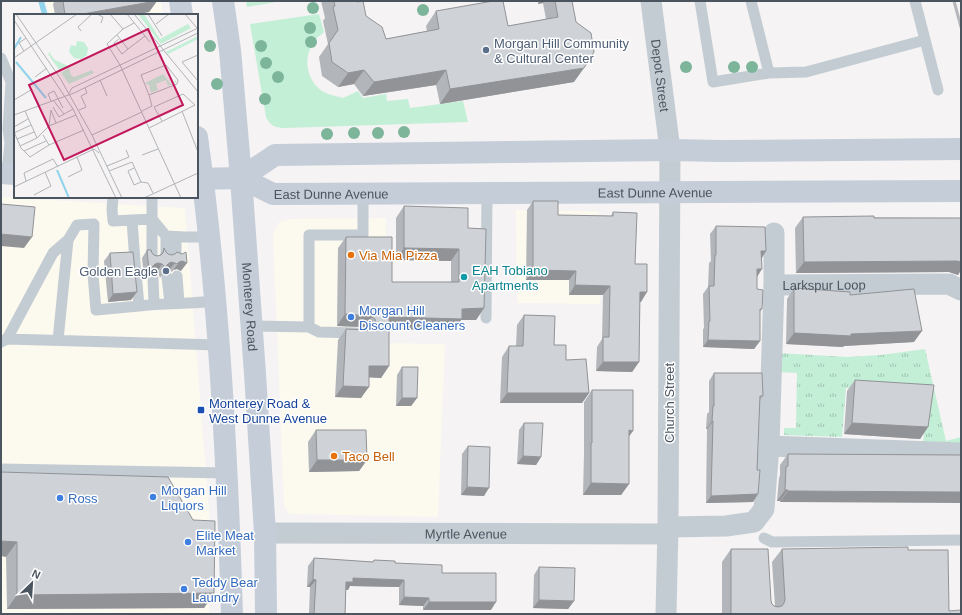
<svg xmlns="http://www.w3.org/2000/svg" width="962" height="615" viewBox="0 0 962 615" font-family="Helvetica,sans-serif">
  <defs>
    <pattern id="park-tufts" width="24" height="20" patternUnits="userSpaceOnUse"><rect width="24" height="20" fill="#c4efd7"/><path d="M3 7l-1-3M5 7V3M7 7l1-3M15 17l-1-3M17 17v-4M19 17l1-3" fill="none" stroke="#a1c4b2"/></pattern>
  </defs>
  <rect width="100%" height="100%" fill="#f5f3f3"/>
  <!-- commercial -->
  <path fill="#fcf9ef" d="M46,1H161L163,15H49Z
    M1,197L185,208L210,523L209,614H1Z
    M516,210L599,211L600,304L517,303Z
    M386,218L384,343L445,344L438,517L289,514L284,506L273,235L279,222L291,219Z"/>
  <!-- grass -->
  <path fill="#c4efd7" d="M246,1H282L247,7Z
    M319,14L324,32C322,34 319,36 317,38C302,54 305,79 322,91C328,95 337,96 343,98L358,91L363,98L386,94L387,101L408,99L410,108L463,101L468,122L286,128C276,128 270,126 266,117L250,24Z"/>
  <!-- park -->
  <path fill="url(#park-tufts)" d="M925,349L946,441L961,437V443H923L928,393L846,388L842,437L784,435V428H796L797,373L777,372L778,353L848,357L881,355Z"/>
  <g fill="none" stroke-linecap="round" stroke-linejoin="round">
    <!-- stream -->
    <path stroke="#92d4eb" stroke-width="5.5" d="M41,1L45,15"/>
    <!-- service -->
    <path stroke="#c4ccd3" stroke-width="11" d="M700,1L713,82L769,73L751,1
      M915,1L938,90
      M1,58L11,82L8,129L10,143L7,173
      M769,73L806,72L925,40
      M113,197L112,210L113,221L132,220L135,262L139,306C165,303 190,304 215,301
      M152,197V257
      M132,220L152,219L166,236L185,237H209
      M166,236V256
      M176,237V255
      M68,240L77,225L94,224L93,274L96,310L139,306
      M177,276L179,303
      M167,277L170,303
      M153,278L154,304
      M486,318L487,192
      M251,326L309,327V235H363V193
      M309,327L319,332L357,333
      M7,339L53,253L68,240L58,340
      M1,342L7,339L219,345
      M1,469L227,473
      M764,538L772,542L961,540"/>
    <!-- minor -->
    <g stroke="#c4ccd3" stroke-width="21">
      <path id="s1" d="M651,1L670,150L668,527L666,614"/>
      <path d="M774,285V233"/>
      <path d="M769,446L961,453"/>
      <path id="s2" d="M668,527L726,526L754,522L764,509L769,446L774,285L949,284L961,290"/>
      <path id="s3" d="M265,533L667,534"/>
    </g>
    <!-- secondary -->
    <g stroke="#c4cdd8" stroke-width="22">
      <path d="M180,1L182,15"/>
      <path id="s4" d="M223,1L230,50L241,178L255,374L265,533L266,614"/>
      <path d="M197,137C219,295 227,455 232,614"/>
      <path d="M1,173L15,174"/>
      <path d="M241,178L275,155L670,150L721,151L961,149"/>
      <path id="s5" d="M197,179L241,178L273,194L961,191"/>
    </g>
    <!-- rail -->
    <path stroke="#b5b7bc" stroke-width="3" d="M954,1L961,27"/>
  </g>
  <!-- trees -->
  <g fill="#7db59b">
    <circle cx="313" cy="8" r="6"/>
    <circle cx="423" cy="10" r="6"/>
    <circle cx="310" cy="28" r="6"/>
    <circle cx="311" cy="42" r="6"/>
    <circle cx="210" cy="46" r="6"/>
    <circle cx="261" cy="46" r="6"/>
    <circle cx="266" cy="63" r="6"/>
    <circle cx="686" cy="67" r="6"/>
    <circle cx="734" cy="67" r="6"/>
    <circle cx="752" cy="67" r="6"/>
    <circle cx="278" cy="77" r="6"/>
    <circle cx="217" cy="84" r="6"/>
    <circle cx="265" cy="99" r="6"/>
    <circle cx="404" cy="132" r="6"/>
    <circle cx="354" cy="133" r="6"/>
    <circle cx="378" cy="133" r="6"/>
    <circle cx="327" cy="134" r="6"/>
  </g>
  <!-- wall -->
  <path fill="#b2b5b9" d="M55,1H157L149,12L133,15H55L53,4Z
    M321,1H357L366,16L386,39L427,31L426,26L436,11L508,26L546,19L543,3L538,4V1H572L574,82L440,104L436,85L363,96L354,84L338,87L322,76L319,57L328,44L323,21L325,18Z
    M533,201L558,215L611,216L613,212L635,264L641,302H640L639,362L632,372L596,371L597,347L602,339L603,295H569V280H526L527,210Z
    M404,206L468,228L484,308L476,320H461L454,330L389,329V366L381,378L369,377L361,398L335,397L338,340L346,329H366L362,327L337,326L338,248L346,237L392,282H451V261L396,260V218Z
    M803,217L961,218V270L958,275L949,272L796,273L795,228Z
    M716,226L766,251L762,258L757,277V289L762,309L760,312V341L754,349L703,347V329L704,328L703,294L708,287L709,263L711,261L710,234Z
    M164,249L166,252L168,254L171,255L181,271L177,269L173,270L172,272L169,270H166L160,278L159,275L157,272L152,271L151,272L146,278H144L142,258L147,250L154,255L157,256H159Z
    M110,253L131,300L108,302L104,261Z
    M794,288L850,295L914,342L844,346L843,347L786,344L787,299Z
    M524,315L554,345L566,360L589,393L582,403H500L502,357L509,346H516L517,325Z
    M402,367L417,398L411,406H396L397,375Z
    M714,373L763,396L760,400L757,470L758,494L753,502L706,503L707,429H706L707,414L709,412V381Z
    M855,380L928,427L920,439L844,434L847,391Z
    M592,390L629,436V484L621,495H583L584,454V402Z
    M524,423L541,457L536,465L517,464L519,430Z
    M316,430L367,460L359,471L309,472L308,442Z
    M468,446L484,496L461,495L462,454Z
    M788,454L961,455L780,502V501H777L779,478L780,475V465Z
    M1,472L214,593L204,608L7,609L6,557Z
    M731,549L771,601L772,604L775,606L772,562L782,549L908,550L949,611L961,614H722V562Z
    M314,558L372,562L374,560L442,573L491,610H423V606L399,605V587L350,586L348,590H346L345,614H309L310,587H307L308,566Z
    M539,567L574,601L568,609L533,608L534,575Z"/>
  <!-- shaded-wall -->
  <path fill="#919396" d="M157,1L149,12L133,15H77Z
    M540,1H545L543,3L538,4Z
    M584,68L574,82L440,104L450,89Z
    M364,70L354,84L338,87L348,73Z
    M446,70L436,85L363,96L374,82Z
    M1,234L32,237L24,248L1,246Z
    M404,248L459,249L451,261L396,260Z
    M761,251H766L761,259Z
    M182,261L187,263L181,271L177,269L173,270L172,272L179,262Z
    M957,261L961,262V270L958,275L949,272L796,273L804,262Z
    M171,262L175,263L169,270L165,271V268L168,264Z
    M158,263L162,264L157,272L152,271L151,272L146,278H144L152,267L155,264Z
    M757,269H762L757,277Z
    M533,270L576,271L569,280H526Z
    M575,285L610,286L603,295H569Z
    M137,292L131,300L108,302L113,294Z
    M640,292H647L641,302H633Z
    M484,308L476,320H461L454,330L381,329L389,317L462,309Z
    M345,314L370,316L372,317L364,328L362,327L337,326Z
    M922,331L914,342L844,346L843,347L786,344L794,333L851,334Z
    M708,340L760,341L754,349L703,347Z
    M603,362H639L632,372L596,371Z
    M369,366H389L381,378L361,377Z
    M343,386L369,387L361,398L335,397Z
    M507,393H589L582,403H500Z
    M402,398H417L411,406H396Z
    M712,421H713L707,429H706Z
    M852,423L928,427L920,439L844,434Z
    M629,430L633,431L625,442Z
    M523,456L541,457L536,465L517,464Z
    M317,460H367L359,471L309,472Z
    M591,483L629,484L621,495H583Z
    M467,487L489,488L484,496L461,495Z
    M785,490H788L780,501H777Z
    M788,491L961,492V503L780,502Z
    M758,494L753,502L706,503L711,496Z
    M1,541L17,542L6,557L1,556Z
    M353,578L404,580L399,587L350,586L348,590L341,589L346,582Z
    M313,579L316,580L310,587H307Z
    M214,593L204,608L7,609L17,595Z
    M404,597L429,598L423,606L399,605Z
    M539,600L574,601L568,609L533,608Z
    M429,602H496L491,610H423Z"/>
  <!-- building -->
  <path fill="#cfd2d7" stroke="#919396" d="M63,1H156L77,15H65Z
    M334,1H357V2L363,1L366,16L382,27L386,39L439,29L436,11L493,1H503L508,26L558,17L555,1H572L576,22L591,33L594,52L584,68L450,89L446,70L374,82L364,70L348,73L332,62L329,43L338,30L333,7L335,6Z
    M533,201H558V215L613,216V212L637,213L635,264H647V292H640L639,362H603V337H609L610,286L575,285L576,271L533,270Z
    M1,204L35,207L32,237L1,234Z
    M404,206L468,208V228L486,229L484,308L462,309V319L389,317V366H369V387L343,386L346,329L369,330L372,329L375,327L376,323L375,319L372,317L370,316L345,314L346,237H392V282H459V249L404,248Z
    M874,216V218H961V262L957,261L804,262L803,217Z
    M716,226L765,227L766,251H761L762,269H757V289L763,290L762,309H760V341L708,340L709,321H710L709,286H714L715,255H716Z
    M164,248L166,252L168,254L171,255L175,254L177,252L182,254L186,252L187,263L182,261L179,262L177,264L175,263L171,262L168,264L166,266L165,270V267L162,264L158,263L155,264L152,267L151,271H149L147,250H151L152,253L154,255L157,256L161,255L163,253Z
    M133,252L137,292L113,294L110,253Z
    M794,288L850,292V295L914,289L922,331L851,334V336L794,333Z
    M524,315L555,316L554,345H566V360L586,359L589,393H507L509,346H523Z
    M402,367H418L417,398H402Z
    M714,373H762L763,396H760L757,470H760L758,494L711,496L713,421H712L713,406H714Z
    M855,380L934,385L928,427L852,423Z
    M592,390H633V431L629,430V484L591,483V443H592Z
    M524,423H543L541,457L523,456Z
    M316,430H366L367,460H317Z
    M468,446L490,447L489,488L467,487Z
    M788,454L961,455V492L788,491V490H785L786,467L788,466Z
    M1,472L168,477L193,520L215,521L214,593L17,595V542L1,541Z
    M908,547V550H948L949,611L961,610V614H731V549H768L771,601L772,604L774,606L778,607L782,606L784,603L785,600L782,549Z
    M314,558L373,562L374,560L395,561V563L442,565V573H496V602H429V598L404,597V580L353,578V582H346L345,614H314L316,580L313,579Z
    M539,567L575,568L574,601L539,600Z"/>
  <!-- markers -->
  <g fill="#5c6f8a" stroke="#fff" stroke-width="1.5">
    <circle cx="486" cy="50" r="4"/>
    <circle cx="166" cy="271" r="4"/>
  </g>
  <g fill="#e8710a" stroke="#fff" stroke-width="1.5">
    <circle cx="351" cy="255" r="4"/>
    <circle cx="334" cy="456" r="4"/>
  </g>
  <circle fill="#0f9aa8" stroke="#fff" stroke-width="1.5" cx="464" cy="277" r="4"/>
  <g fill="#3f7fe0" stroke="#fff" stroke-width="1.5">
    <circle cx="351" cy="317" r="4"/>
    <circle cx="153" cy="497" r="4"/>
    <circle cx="60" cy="498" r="4"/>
    <circle cx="188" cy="542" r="4"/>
    <circle cx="184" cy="589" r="4"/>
  </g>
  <rect fill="#1a4fb4" stroke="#fff" stroke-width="1.5" x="197" y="406" width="8" height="8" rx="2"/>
  <g text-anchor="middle" stroke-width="3" stroke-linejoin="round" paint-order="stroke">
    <!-- service labels -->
    <g font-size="13" fill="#4e5e75" stroke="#fff" text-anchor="start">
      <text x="494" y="48">Morgan Hill Community<tspan x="494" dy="15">&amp; Cultural Center</tspan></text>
      <text x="158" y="276" text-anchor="end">Golden Eagle</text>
    </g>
    <!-- street labels -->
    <g font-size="13" fill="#4a5560" stroke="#fff">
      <text dy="5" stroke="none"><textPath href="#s1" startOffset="75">Depot Street</textPath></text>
      <text dy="5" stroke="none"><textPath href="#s5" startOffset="138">East Dunne Avenue</textPath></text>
      <text dy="5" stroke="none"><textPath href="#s5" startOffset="462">East Dunne Avenue</textPath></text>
      <text dy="5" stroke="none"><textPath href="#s2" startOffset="377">Larkspur Loop</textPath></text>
      <text dy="5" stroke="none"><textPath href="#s4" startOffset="307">Monterey Road</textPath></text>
      <text transform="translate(669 403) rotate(-90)" y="5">Church Street</text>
      <text dy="5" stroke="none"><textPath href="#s3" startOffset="201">Myrtle Avenue</textPath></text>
    </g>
    <!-- food labels -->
    <g font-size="13" fill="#c56008" stroke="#fff" text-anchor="start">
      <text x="359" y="260">Via Mia Pizza</text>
      <text x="342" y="461">Taco Bell</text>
    </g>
    <!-- culture labels -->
    <g font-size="13" fill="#0d838f" stroke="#fff" text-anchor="start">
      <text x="472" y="275">EAH Tobiano<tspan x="472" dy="15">Apartments</tspan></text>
    </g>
    <!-- shop labels -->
    <g font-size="13" fill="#366cbe" stroke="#fff" text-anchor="start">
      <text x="359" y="315">Morgan Hill<tspan x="359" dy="15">Discount Cleaners</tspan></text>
      <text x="161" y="495">Morgan Hill<tspan x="161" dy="15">Liquors</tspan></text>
      <text x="68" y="503">Ross</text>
      <text x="196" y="540">Elite Meat<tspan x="196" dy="15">Market</tspan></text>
      <text x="192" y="587">Teddy Bear<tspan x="192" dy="15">Laundry</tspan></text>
    </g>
    <!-- transit labels -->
    <g font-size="13" fill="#164399" stroke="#fff" text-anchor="start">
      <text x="209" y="408">Monterey Road &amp;<tspan x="209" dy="15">West Dunne Avenue</tspan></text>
    </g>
  </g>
  <!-- overview -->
  <g transform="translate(14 14)">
    <rect width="184" height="184" fill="#f5f3f3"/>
    <path d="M124,0H130L146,25L174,10L177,14L147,30ZM184,22V25L154,40L152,38ZM63,27L70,28L74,34L73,41L67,45L60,44L55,38L57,31L62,32ZM37,37L36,40L41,46L54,52L46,57L34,40ZM55,54L57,61L60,63L78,56L80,59L55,70L47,59Z" fill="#c4efd7"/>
    <path d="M149,60L157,70L162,66V68L154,72L152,66L142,70L144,76L137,79L135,71L131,69Z" fill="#c4efd7"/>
    <path fill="none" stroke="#92d4eb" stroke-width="2" d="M0,35L7,23M2,48L32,84M43,156L55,184"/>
    <path fill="none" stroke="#b1b4b8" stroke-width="1" d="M2,0L46,64L78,121L108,184M83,0L89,3L87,9M96,0L109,15L93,30L106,51L167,184M113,0L136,28M120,0L184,78M134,0L148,22M171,0L183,14M0,6L59,95L102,184M142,10L155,0M109,15L120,9M67,17L64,13L78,0M103,21L114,35L108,40L100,29L105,25M114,35L131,22M10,37L5,29L12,24M184,41L168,48L184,67M0,44L63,0M21,63L33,54M86,66L93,82M55,79L58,74L184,14M0,86L17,76L26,92M39,86L50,100L59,95M37,87L34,80L40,77L49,94M39,93L45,103L50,100M140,93L148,107M65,96L72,93L67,82L73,79L71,74M11,97L23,124L35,112L62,101M128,97L138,92L135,81L163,70L164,66L152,51L127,61L135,81M168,97L184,138M0,101L60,79L184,19M35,112L37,96L42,109M0,113L14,105M135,114L181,91L169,80L140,93M0,118L7,134L16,143L35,131L29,121M0,119L17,111M78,121L128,98M3,125L20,118M35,131L70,116M6,132L23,124M10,137L32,127M128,141L144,135M93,152L115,143L112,136M95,157L118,148L127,168L120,171L114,157L120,154M54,163L68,156L63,143M12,167L10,159L39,145L44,153M127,168L134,169L139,179M0,173L80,135L85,139M20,181L37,172L31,158M130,184L184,159"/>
    <path fill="#c2185b" fill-opacity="0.15" stroke="#c2185b" stroke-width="2" d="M134,15L169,91L50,146L15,71Z"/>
    <rect width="184" height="184" fill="none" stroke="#4a5560" stroke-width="2"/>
  </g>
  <!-- border -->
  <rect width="962" height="615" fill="none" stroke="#4a5560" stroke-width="4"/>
  <!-- north arrow -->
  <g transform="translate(32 583) rotate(25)" stroke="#ffffff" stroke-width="3" paint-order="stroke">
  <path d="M0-3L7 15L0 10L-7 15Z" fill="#4a5560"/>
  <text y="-6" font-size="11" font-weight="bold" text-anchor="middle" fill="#4a5560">N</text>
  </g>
</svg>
